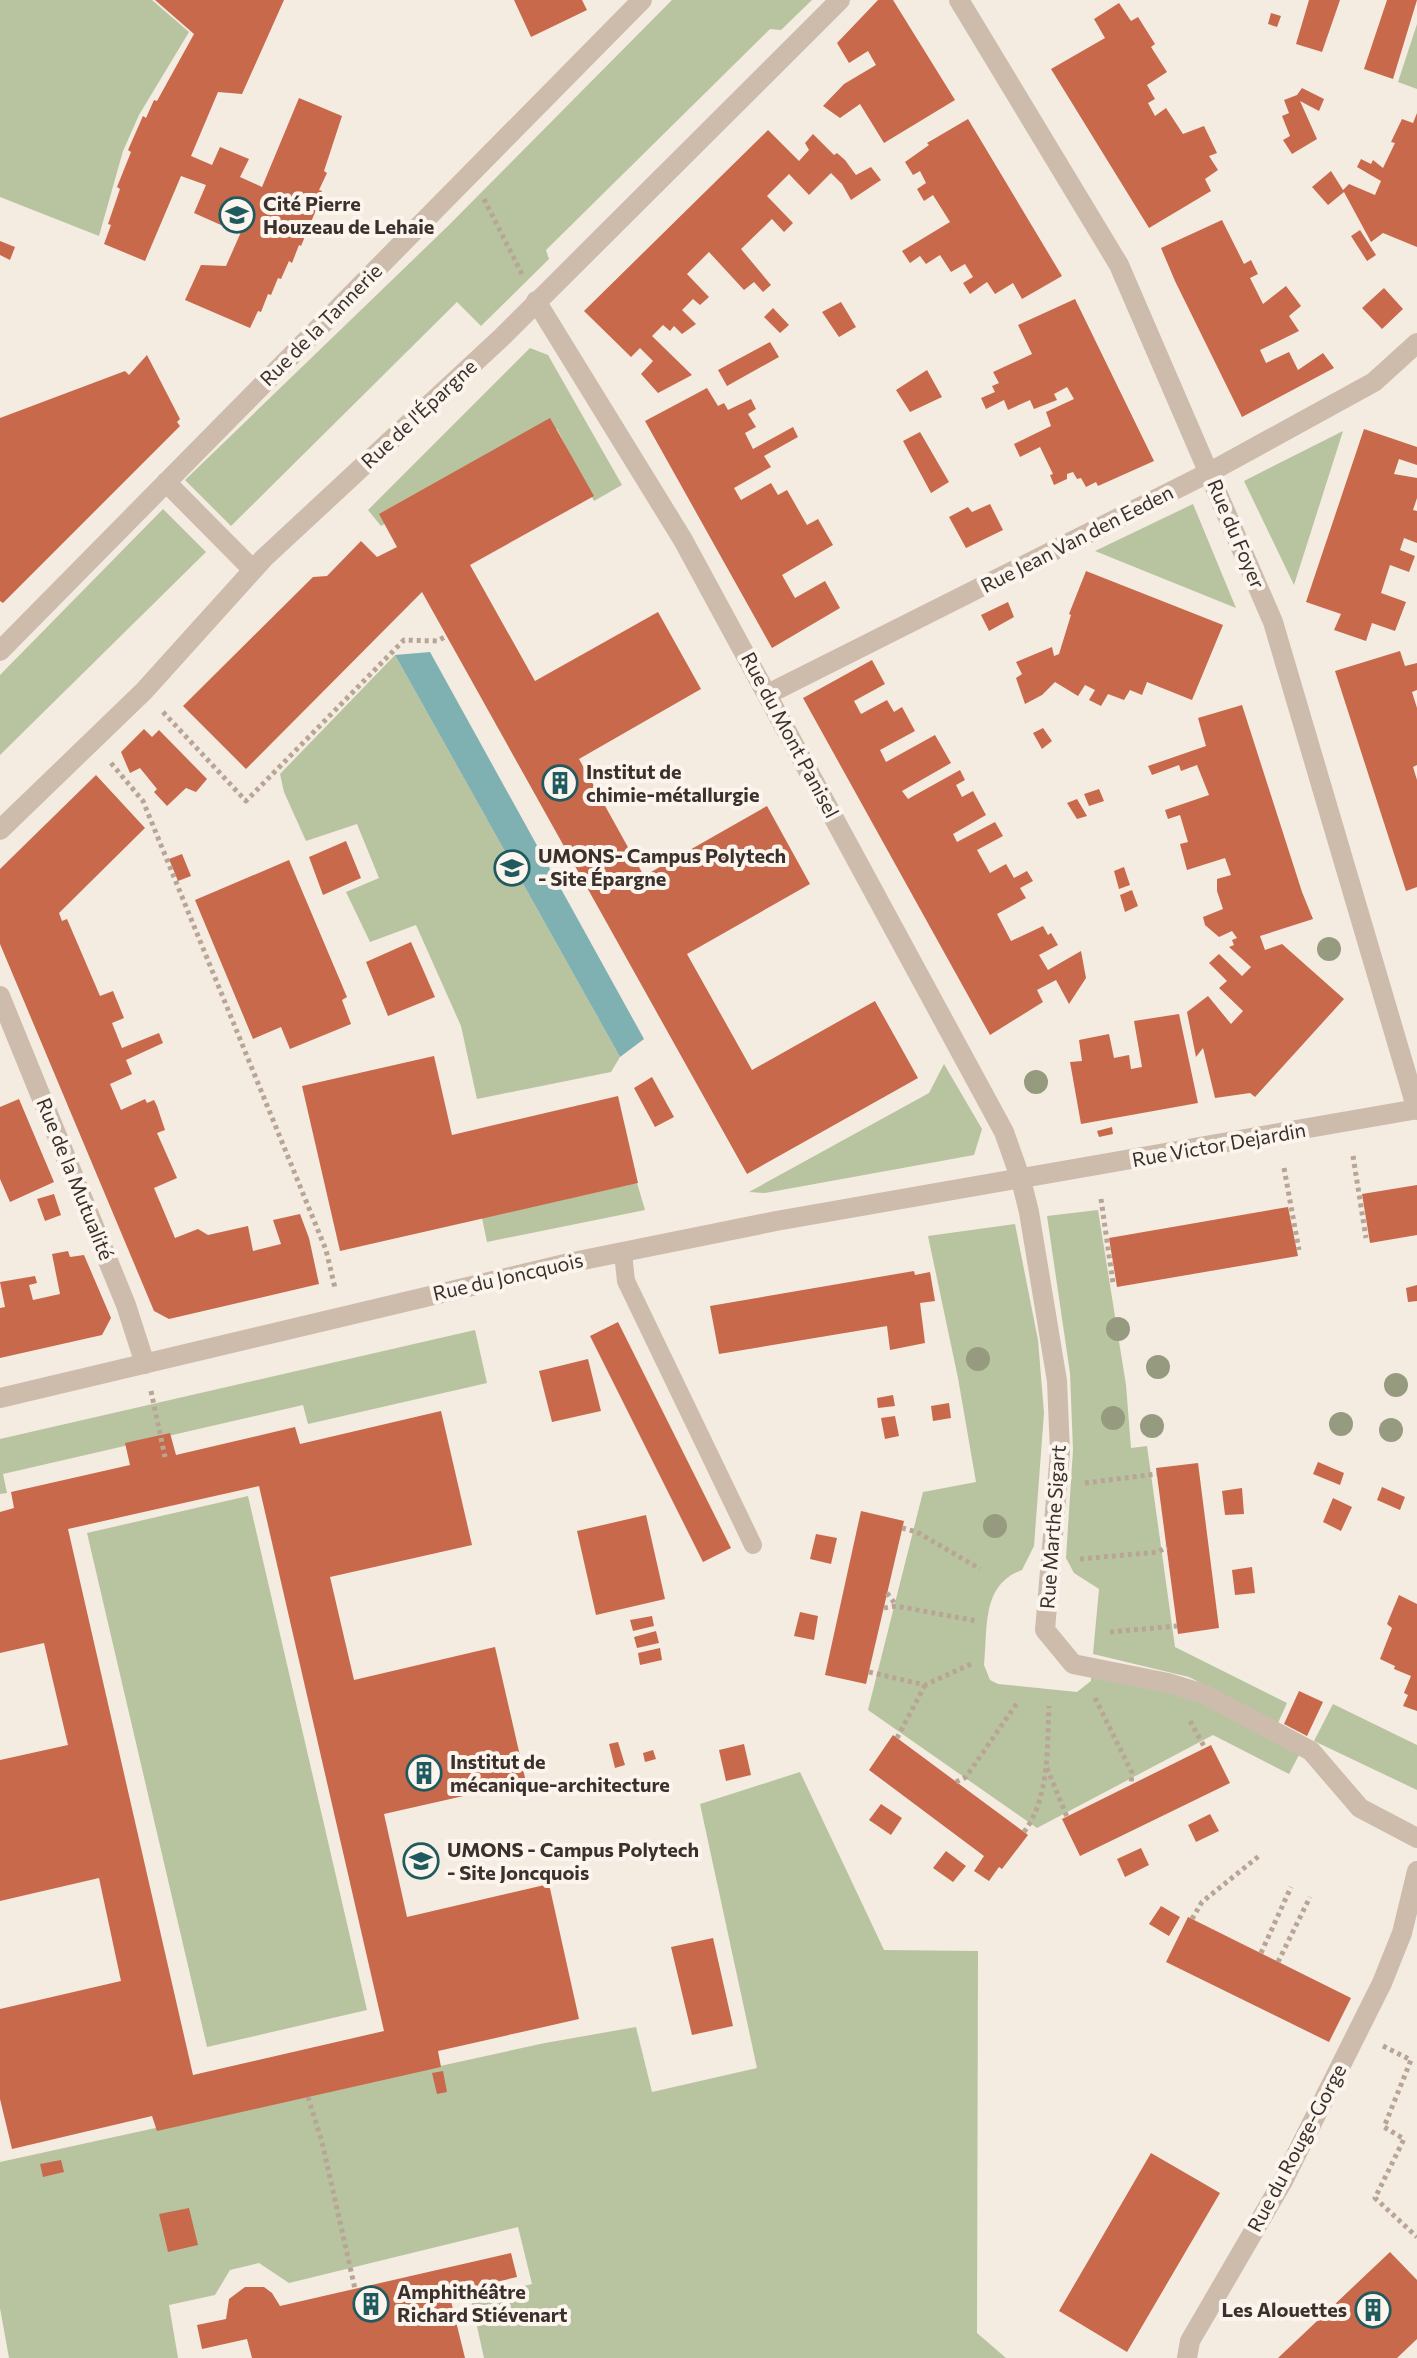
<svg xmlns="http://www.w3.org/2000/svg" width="1417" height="2358" viewBox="0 0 1417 2358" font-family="Commissioner,sans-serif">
  <rect width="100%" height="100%" fill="#f4ebe1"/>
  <!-- green -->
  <path fill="#b8c4a0" d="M0,0H152L189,32L139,115L123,151L99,236L0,197Z
    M672,0H812L781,30L770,29L546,250L549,259L481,326L457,302L231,526L185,480L448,226Z
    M1417,24V89L1398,82Z
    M530,348L548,355L622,485L594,501L557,429L381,526L368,510Z
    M1343,431L1294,585L1244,481Z
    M1193,504L1236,608L1095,551Z
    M163,509L206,552L0,755V675Z
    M395,655L620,1057L611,1072L477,1099L461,1026L416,925L370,942L346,892L379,878L357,824L306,841L284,792L280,774Z
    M944,1064L982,1129L974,1155L765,1193L749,1192L929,1093Z
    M637,1183L645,1210L487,1242L482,1218Z
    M1098,1210L1126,1385L1131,1448L1147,1446L1175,1647L1287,1703L1278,1723L1189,1677L1093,1654L1099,1589L1074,1573L1066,1558L1073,1450L1070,1373L1047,1216Z
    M1015,1224L1038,1340L1044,1413L1034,1546L1022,1570C981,1585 988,1627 984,1665L990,1680L998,1684L1077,1692L1091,1681V1675L1191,1697L1300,1753L1289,1774L1213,1735L1037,1828L868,1710L923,1492L976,1482L958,1378L928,1236Z
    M475,1330L487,1383L308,1424L303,1405L3,1474L7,1493L0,1494V1439Z
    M248,1496L367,2010L207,2047L87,1533Z
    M1333,1704L1417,1745V1790L1314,1741Z
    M800,1772L884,1950L978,1951L977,2333L1006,2358H484L471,2299L532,2284L518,2227L289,2283L259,2263L230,2270L215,2295L169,2305L178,2358H9L0,2308V2162L545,2043L636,2027L652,2092L757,2068L700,1804Z"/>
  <!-- water -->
  <path fill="#7fb0b2" d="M430,652L644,1039L620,1057L395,655Z"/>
  <!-- building -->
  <path fill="#c8694b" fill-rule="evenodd" d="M155,0H284L242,94L218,92L191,156L212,165L220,147L249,159L240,177L262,187L299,98L342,116L324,171L327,173L319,190L322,191L314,209L316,210L301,246L299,245L292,263L289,261L281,279L278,278L271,295L268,294L261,312L258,311L250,328L185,300L201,265L226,266L252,207L251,205L246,215L228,207L221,225L194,213L206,185L181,176L145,261L104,244L111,225L108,224L120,189L117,187L131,152L128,150L143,116L146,118L154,100L157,101L194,34Z
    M514,0H582L587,10L531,37Z
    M878,0H893L955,100L884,143L860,104L840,118L823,106L844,84L876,65L868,51L849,63L837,43Z
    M1309,0H1340L1322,52L1296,44Z
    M1387,0H1417L1393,79L1364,69Z
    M1119,3L1131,21L1138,17L1155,44L1151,47L1167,72L1147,85L1155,99L1148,103L1155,116L1166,108L1183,134L1204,126L1217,153L1209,156L1218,170L1205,179L1211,191L1149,228L1051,69L1105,38L1094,19Z
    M1271,13L1281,16L1277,27L1268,24Z
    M1302,88L1324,99L1319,111L1300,101L1317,139L1292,154L1283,140L1290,136L1282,116L1289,113L1284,100L1297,95Z
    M1417,113V247L1383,233L1371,242L1344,192L1328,205L1312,187L1331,171L1343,190L1349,184L1375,195L1381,181L1357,167L1361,159L1371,164L1373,160L1383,168L1395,143L1391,142L1402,119L1413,123Z
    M968,119L1062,276L1022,299L1013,283L995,294L987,282L970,294L963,283L973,277L965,264L951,272L940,255L926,264L920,256L910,263L902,251L950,222L933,195L924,201L917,189L926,183L920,171L913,175L905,162L929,145L927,143Z
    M768,130L799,161L809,150L805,143L813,134L834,155L837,153L845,160L856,175L871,167L881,180L851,200L842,184L831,173L809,195L789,174L767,196L793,223L784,232L772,219L741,249L771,285L763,292L754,282L744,290L709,252L687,274L709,297L700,305L693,299L682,310L696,324L682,334L674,326L670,331L663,325L652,336L692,375L658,393L641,374L653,361L640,348L631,357L584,311Z
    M1222,220L1244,264L1251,260L1258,274L1250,278L1263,304L1286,286L1301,306L1289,316L1299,331L1260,350L1266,363L1289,352L1298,370L1323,353L1334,368L1242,417L1175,281L1161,248Z
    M1360,230L1376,255L1367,261L1351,236Z
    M0,241L15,247L10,260L0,255Z
    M1384,288L1403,309L1382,329L1362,308Z
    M1075,299L1154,461L1098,486L1096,482L1086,487L1081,478L1077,479L1073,472L1067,474V479L1054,485L1050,475L1053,474L1040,447L1020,457L1014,444L1051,426L1046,412L1074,399L1067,387L1054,394L1057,400L1034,409L1030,400L1008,410L1004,400L986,409L981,398L995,392L992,386L999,383L993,372L1032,354L1018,325Z
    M841,302L856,327L839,337L822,312Z
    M773,308L789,325L780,333L764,317Z
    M770,342L779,357L727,386L718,370Z
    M147,355L180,419L177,422L180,426L3,603L0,601V418L125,371L129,375Z
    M927,370L942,397L910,412L896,390Z
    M707,388L718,406L724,403L728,410L751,399L756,409L748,414L756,427L745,433L753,449L793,427L798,437L764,456L771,467L734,488L741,500L771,483L778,495L787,490L807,525L818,519L833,545L782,575L795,598L825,581L840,608L772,648L645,421Z
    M550,418L594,496L470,565L535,681L658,612L701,689L579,759L644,876L767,806L810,884L687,954L752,1070L875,1001L918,1078L747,1174L422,592L246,769L183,706L313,577L327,576L361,541L377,557L397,547L379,514Z
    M1364,429L1417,447V465L1399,459L1394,474L1417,478V498L1413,510L1417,511V543L1404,538L1400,550L1415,556L1409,572L1390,565L1381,593L1406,602L1395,631L1372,623L1366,641L1334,630L1341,614L1306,602Z
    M920,432L949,482L931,493L903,441Z
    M990,504L1003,530L966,548L949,517L968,507L972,512Z
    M1086,571L1223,625L1192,700L1147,682L1142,695L1130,690L1124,700L1108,694L1101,706L1089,700L1095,690L1085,685L1078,696L1055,682L1042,695L1025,704L1016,678L1022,674L1016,662L1052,647L1054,656L1059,654L1071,615L1069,614Z
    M1008,602L1014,617L989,631L981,615Z
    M1400,651L1405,666L1417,663V690L1412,692L1417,708V765L1413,767L1417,780V887L1406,891L1335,671Z
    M872,660L885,684L854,701L861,714L887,700L894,712L902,707L915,731L880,750L886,762L935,735L951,763L902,791L908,799L960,770L965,780L956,785L962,797L973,791L986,815L953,834L957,842L995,822L1003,836L977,850L990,873L1006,864L1014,878L1027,871L1033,881L1020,888L1026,898L997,914L1011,941L1043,926L1048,935L1051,933L1058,945L1039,955L1048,970L1081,951L1086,978L1069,1004L1056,980L1037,990L1043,1002L990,1035L803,698Z
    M1242,705L1302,892L1313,919L1260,936L1265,950L1282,944L1344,999L1255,1097L1250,1093L1215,1098L1203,1048L1196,1057L1187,1012L1208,996L1231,1024L1243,1011L1219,988L1227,981L1209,963L1219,954L1242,976L1251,967L1229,947L1234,945L1232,940L1237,938L1232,931L1219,937L1205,925L1203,917L1223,909L1217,891V879L1231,875L1225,858L1187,870L1180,844L1188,842L1180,815L1168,819L1165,810L1209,795L1197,765L1181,771L1179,765L1152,775L1148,766L1206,746L1198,718Z
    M1043,728L1052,741L1042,749L1033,733Z
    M144,729L152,737L159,730L207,779L196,792L186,788L167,806L154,792L157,789L140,768L130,773L121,752Z
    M96,775L145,828L59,913L62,921L67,919L100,996L113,991L124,1018L112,1023L122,1048L159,1033L163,1043L126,1060L132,1074L110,1084L121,1110L145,1099L147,1103L154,1100L157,1106L165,1130L157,1133L177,1178L154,1188L175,1238L198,1229L208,1235L248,1226L253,1251L281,1244L273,1220L300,1214L309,1238L319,1284L169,1319L154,1311L0,944V869Z
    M1099,789L1104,801L1089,806L1084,794Z
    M1077,799L1087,816L1077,819L1067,803Z
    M346,841L361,878L323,895L309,857Z
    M182,854L191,876L178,881L169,859Z
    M289,860L347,997L342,1000L351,1024L290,1049L281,1027L253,1039L195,900Z
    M1124,867L1130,885L1119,889L1114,871Z
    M1132,890L1138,906L1125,912L1120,895Z
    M411,942L435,997L388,1016L366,962Z
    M1179,1014L1198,1103L1081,1124L1070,1062L1082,1061L1079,1040L1109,1034L1114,1058L1129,1055L1131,1069L1142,1067L1134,1021Z
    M434,1056L452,1135L618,1096L638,1183L340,1251L302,1086Z
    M652,1077L674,1117L655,1127L634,1088Z
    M19,1099L54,1182L10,1202L0,1179V1107Z
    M1112,1127L1113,1134L1099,1137L1097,1131Z
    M1417,1185V1235L1370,1243L1362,1194Z
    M54,1194L61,1215L45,1221L37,1199Z
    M1288,1207L1298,1256L1117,1287L1109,1238Z
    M68,1251L70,1257L84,1255L111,1318L102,1335L0,1358V1308L5,1307L0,1282L35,1276L37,1283L29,1285L33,1300L60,1294L52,1254Z
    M914,1271L915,1275L930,1272L935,1301L920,1303L925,1343L890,1350L887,1326L719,1354L710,1306Z
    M1417,1285V1301L1408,1302L1406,1288Z
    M618,1322L731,1548L703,1562L590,1336Z
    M588,1359L601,1411L552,1422L539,1371Z
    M893,1395L895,1406L878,1408L877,1398Z
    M949,1403L951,1418L933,1421L931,1406Z
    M441,1411L472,1545L330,1577L354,1680L495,1647L526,1782L384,1814L407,1917L549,1884L579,2019L438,2051L441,2067L157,2131L152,2116L12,2149L0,2099V2009L121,1981L99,1878L0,1901V1760L68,1745L44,1643L0,1653V1512L14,1508L11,1492L130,1465L125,1443L170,1433L176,1455L295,1427L300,1444ZM259,1486L384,2031L193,2075L68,1529Z
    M895,1416L899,1436L885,1439L881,1418Z
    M1318,1462L1344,1473L1340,1485L1313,1474Z
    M1198,1463L1219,1628L1178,1634L1156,1468Z
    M1382,1487L1405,1497L1400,1510L1377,1500Z
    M1242,1488L1244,1514L1225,1515L1222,1491Z
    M1333,1498L1352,1507L1341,1531L1323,1522Z
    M861,1511L904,1521L866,1684L825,1675Z
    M646,1515L665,1599L596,1615L577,1531Z
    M816,1534L837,1538L831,1564L810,1559Z
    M1252,1567L1255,1593L1235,1595L1232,1570Z
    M1399,1595L1417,1604V1711L1403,1706L1408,1695L1404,1693L1411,1676L1394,1669L1395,1666L1380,1659L1392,1628L1387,1624Z
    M800,1612L818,1616L814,1640L794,1636Z
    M652,1616L654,1626L633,1631L630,1620Z
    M656,1631L659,1643L637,1648L634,1637Z
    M660,1648L662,1660L640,1665L638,1653Z
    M1299,1691L1323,1702L1307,1736L1284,1724Z
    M893,1735L1028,1835L1002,1869L999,1867L989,1881L974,1871L984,1856L869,1770Z
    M618,1742L625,1765L615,1768L609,1744Z
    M744,1744L751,1775L726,1781L719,1750Z
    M1211,1745L1230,1783L1080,1856L1062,1819Z
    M653,1750L656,1759L645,1762L643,1753Z
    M881,1804L902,1818L891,1835L869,1820Z
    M1210,1814L1219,1831L1196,1842L1188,1825Z
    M1141,1848L1149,1865L1125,1877L1117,1859Z
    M946,1851L966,1866L953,1882L933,1868Z
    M1161,1906L1180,1917L1169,1936L1149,1924Z
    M1188,1917L1351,1998L1329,2042L1166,1962Z
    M713,1938L733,2026L692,2035L671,1947Z
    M443,2071L447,2092L437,2094L432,2073Z
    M1151,2153L1220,2193L1127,2352L1059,2311Z
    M61,2160L64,2172L43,2177L40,2164Z
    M189,2208L198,2245L168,2252L159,2214Z
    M1390,2252L1417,2280V2339L1397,2358H1278Z
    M511,2253L517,2277L449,2293L465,2358H252L247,2339L202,2349L197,2325L226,2319L229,2299L245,2287H264L272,2293L280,2306Z"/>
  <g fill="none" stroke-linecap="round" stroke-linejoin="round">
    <!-- path -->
    <path stroke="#b9a596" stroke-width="5" stroke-dasharray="4 4" stroke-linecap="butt" d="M484,199L523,276
      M163,712L246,801L404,640L437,641L447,636
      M111,763L143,801L326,1250L335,1288
      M1353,1156L1366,1238
      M1284,1168L1299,1250
      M1101,1199L1113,1283
      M151,1391L165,1457
      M1085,1483L1157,1474
      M902,1528L917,1532L980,1569
      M1080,1559L1158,1552L1167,1547
      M887,1593L896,1605
      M884,1608L896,1606L977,1621
      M1110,1632L1177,1626
      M869,1672L925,1685L973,1663
      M1095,1698L1132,1773L1131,1785
      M1190,1721L1205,1748
      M897,1738L925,1685
      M1047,1768L1067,1817
      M956,1782L966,1777L1017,1703
      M1024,1832C1050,1797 1047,1747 1049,1706
      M1192,1919L1202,1902L1259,1856
      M1261,1953L1291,1887
      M1278,1962L1310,1897
      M1383,2046L1411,2060L1384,2127L1404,2139L1375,2198L1417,2237
      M308,2097L322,2142L355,2289"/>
    <!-- service -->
    <path stroke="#cdbbac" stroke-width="18" d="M623,1253L626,1281L753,1545"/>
    <!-- minor -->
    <path stroke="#cdbbac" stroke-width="20" d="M959,0L1119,265L1273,622L1417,1110
      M536,301L683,540L1004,1132L1021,1180L1029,1212L1057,1381L1060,1452L1045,1630L1073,1664L1168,1683L1204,1694L1311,1751L1360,1808L1417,1838
      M166,482L253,570
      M0,651L642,0
      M768,694L1210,472L1374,382L1417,343
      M0,830L144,691L264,558L502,337L840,0
      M0,996L126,1305L145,1364
      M0,1398L573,1262L776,1221L1417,1109
      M1187,2358L1190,2341L1283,2181L1382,1983L1402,1933L1417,1871"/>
  </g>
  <!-- trees -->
  <g fill="#969b7f">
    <circle cx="1329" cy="949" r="12"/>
    <circle cx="1036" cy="1082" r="12"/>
    <circle cx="1118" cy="1329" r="12"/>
    <circle cx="978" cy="1359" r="12"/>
    <circle cx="1158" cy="1367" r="12"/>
    <circle cx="1396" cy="1385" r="12"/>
    <circle cx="1113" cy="1418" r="12"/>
    <circle cx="1341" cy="1424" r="12"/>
    <circle cx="1152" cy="1426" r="12"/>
    <circle cx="1391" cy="1430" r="12"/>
    <circle cx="995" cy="1526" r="12"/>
  </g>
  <!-- icons -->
  <defs>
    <symbol id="university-ring" viewBox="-11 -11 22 22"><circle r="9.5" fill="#fbf5ee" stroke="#1f5a5e" stroke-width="1.5"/><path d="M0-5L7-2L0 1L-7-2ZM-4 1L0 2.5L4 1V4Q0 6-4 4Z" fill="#1f5a5e"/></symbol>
    <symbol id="building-ring" viewBox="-11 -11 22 22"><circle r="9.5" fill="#fbf5ee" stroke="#1f5a5e" stroke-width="1.5"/><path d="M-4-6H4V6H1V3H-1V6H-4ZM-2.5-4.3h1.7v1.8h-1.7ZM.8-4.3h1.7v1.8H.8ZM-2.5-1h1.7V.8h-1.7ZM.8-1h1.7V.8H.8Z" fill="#1f5a5e"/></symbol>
  </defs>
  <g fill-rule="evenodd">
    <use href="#university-ring" x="217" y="195" width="40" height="40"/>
    <use href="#building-ring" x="540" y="763" width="40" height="40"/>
    <use href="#university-ring" x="492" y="848" width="40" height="40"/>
    <use href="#building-ring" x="404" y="1753" width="40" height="40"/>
    <use href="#university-ring" x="401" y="1841" width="40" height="40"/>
    <use href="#building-ring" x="351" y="2284" width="40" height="40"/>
    <use href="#building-ring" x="1353" y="2290" width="40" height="40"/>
  </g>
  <g text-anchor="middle" stroke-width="8" stroke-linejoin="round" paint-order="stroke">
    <!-- poi labels -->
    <g font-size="20" font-weight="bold" fill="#3b302b" stroke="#fbf5ee" text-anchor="start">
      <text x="263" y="211">Cité Pierre<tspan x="263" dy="23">Houzeau de Lehaie</tspan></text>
      <text x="586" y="779">Institut de<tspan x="586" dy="23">chimie-métallurgie</tspan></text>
      <text x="538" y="863">UMONS- Campus Polytech<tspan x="538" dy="23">- Site Épargne</tspan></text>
      <text x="450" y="1769">Institut de<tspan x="450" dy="23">mécanique-architecture</tspan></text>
      <text x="447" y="1857">UMONS - Campus Polytech<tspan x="447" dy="23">- Site Joncquois</tspan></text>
      <text x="397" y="2299">Amphithéâtre<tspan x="397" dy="23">Richard Stiévenart</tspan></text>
      <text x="1347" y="2317" text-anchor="end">Les Alouettes</text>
    </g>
    <!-- street labels -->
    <g font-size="20" fill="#3b302b" stroke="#fbf5ee">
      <text transform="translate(321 325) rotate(-45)" y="7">Rue de la Tannerie</text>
      <text transform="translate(419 414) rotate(-43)" y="7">Rue de l'Épargne</text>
      <text transform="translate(1236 534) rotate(67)" y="7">Rue du Foyer</text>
      <text transform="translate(1077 539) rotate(-27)" y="7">Rue Jean Van den Eeden</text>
      <text transform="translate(790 735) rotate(62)" y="7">Rue du Mont Panisel</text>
      <text transform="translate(1219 1145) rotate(-10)" y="7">Rue Victor Dejardin</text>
      <text transform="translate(75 1179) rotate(68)" y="7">Rue de la Mutualité</text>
      <text transform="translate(508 1277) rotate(-13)" y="7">Rue du Joncquois</text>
      <text transform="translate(1053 1527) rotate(-86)" y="7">Rue Marthe Sigart</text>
      <text transform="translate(1297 2148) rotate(-62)" y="7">Rue du Rouge-Gorge</text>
    </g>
  </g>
</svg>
